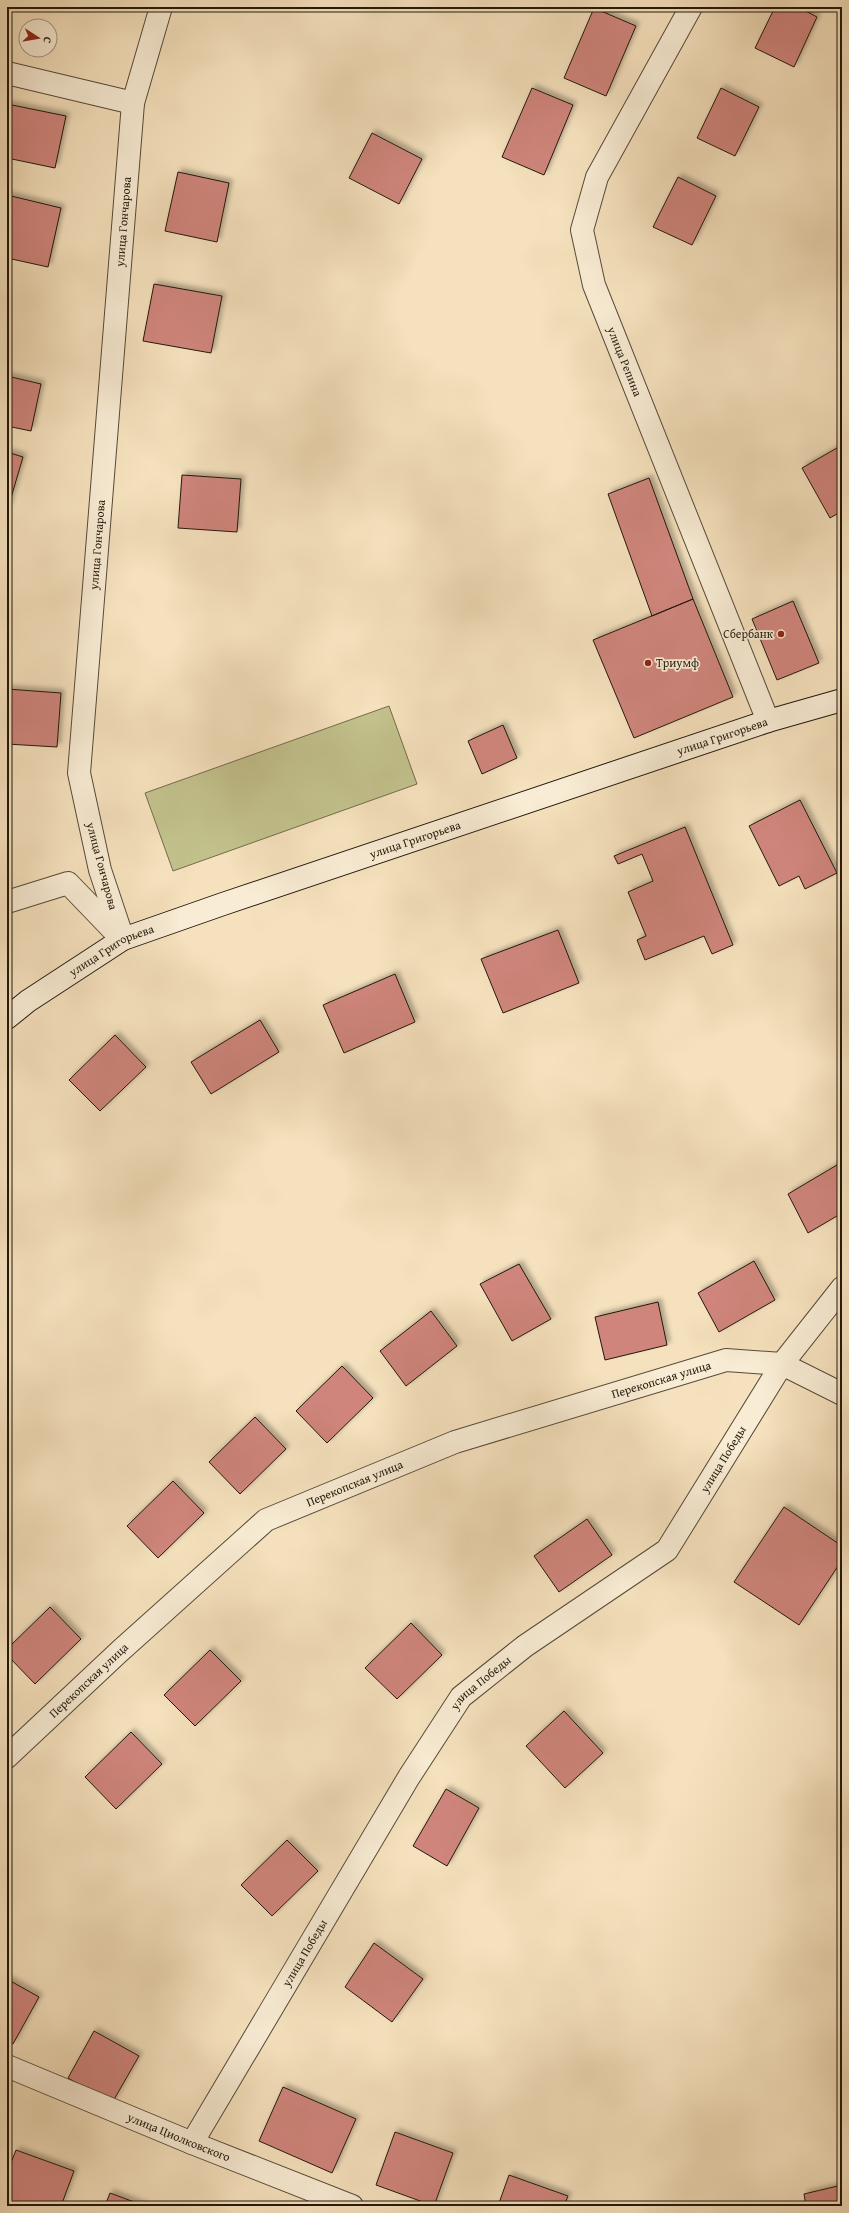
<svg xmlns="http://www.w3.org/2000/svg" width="849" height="2213" viewBox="0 0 849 2213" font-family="'Gentium Book Plus',serif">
  <defs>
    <filter id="shadow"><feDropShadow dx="3.5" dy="-3.5" stdDeviation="2" flood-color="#0004"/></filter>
  </defs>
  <rect width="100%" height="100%" fill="#f5e1bd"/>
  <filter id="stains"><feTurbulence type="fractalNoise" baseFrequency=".005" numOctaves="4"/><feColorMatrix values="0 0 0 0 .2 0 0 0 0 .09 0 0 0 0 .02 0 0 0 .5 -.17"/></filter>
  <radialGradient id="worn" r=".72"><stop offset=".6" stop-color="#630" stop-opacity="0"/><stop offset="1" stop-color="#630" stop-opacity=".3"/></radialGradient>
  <!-- green -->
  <path fill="#c2c18c" stroke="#726c4c" d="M389,706L417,784L173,871L145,793Z"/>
  <!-- building -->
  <path fill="#cf857b" stroke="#22180c" filter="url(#shadow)" d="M775,7H798L817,17L794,67L755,48Z
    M594,8L636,26L606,96L564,78Z
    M532,88L573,105L544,175L502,157Z
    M721,88L759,107L735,156L697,138Z
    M7,104L66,116L55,168L7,158Z
    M372,133L422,159L399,204L349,178Z
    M178,172L229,183L217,242L165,231Z
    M678,177L716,196L692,245L653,227Z
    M7,195L61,208L48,267L7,258Z
    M154,284L222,296L211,353L143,341Z
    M7,376L41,384L31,431L7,426Z
    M837,448L842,456V511L830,518L802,468Z
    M7,452L23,457L8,508H7Z
    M182,475L241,479L237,532L178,528Z
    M649,478L693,599L652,616L608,494Z
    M693,599L733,697L634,738L593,640Z
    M793,601L819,663L777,680L752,619Z
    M7,689L61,693L57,747L7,744Z
    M503,725L517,758L482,774L468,741Z
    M800,800L837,873L805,889L799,876L779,886L749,826Z
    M685,827L733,945L712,954L704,936L645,960L637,940L646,936L628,892L653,881L642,854L618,864L614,856Z
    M558,930L579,983L503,1013L481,959Z
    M395,974L415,1022L344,1053L323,1005Z
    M260,1020L279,1052L211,1094L191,1062Z
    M115,1035L146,1067L100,1111L69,1080Z
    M842,1162V1213L808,1233L788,1194Z
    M754,1261L775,1300L719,1332L698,1293Z
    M519,1264L551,1319L512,1341L480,1284Z
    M658,1302L667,1345L605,1360L595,1317Z
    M431,1311L457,1346L406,1386L380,1351Z
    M342,1366L373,1398L327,1443L296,1411Z
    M255,1417L286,1449L240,1494L209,1462Z
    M173,1481L204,1513L158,1558L127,1526Z
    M784,1507L842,1546V1560L799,1625L734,1582Z
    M587,1519L612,1555L559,1592L534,1556Z
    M50,1607L81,1639L35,1684L7,1655V1649Z
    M411,1623L442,1655L397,1699L365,1668Z
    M210,1650L241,1681L195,1726L164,1695Z
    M564,1711L603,1753L565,1788L526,1746Z
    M131,1732L162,1764L116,1809L85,1777Z
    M446,1789L479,1808L447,1866L413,1846Z
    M287,1840L318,1871L272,1916L241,1885Z
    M374,1943L423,1979L392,2022L345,1987Z
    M7,1979L39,1997L13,2044L7,2041Z
    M94,2031L139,2056L112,2103L68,2078Z
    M283,2087L356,2119L332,2173L259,2141Z
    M395,2132L453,2153L434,2206L376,2185Z
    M16,2150L74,2171L61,2206H7V2173Z
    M509,2175L568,2196L564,2206H498Z
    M842,2185V2206H806L804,2194Z
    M110,2193L145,2206H105Z"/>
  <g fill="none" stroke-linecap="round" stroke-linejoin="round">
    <defs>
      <g id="street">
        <path id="s1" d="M691,7L597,177L582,230L594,285L768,721"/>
        <path d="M7,73L133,103"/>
        <path d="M7,902L68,883L119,936"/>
        <path id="s2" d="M123,939L100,870L79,773L133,103L161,7"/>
        <path id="s3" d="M7,1757L120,1651L266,1520L455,1442L726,1360L782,1364L842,1394"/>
        <path id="s4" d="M7,2066L192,2143L352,2206"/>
        <path id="s5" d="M192,2143L409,1777L461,1697L525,1646L667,1550L782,1364L842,1288"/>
      </g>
      <g id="secondary">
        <path id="s6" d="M7,1018L28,1001L123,939L223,904L768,721L842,700"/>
      </g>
    </defs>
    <!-- street casing -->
    <use href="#street" stroke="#574a38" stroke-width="24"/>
    <!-- secondary casing -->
    <use href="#secondary" stroke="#22180c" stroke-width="24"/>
    <!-- street -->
    <use href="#street" stroke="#f8ecd4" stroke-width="22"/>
    <!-- secondary -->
    <use href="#secondary" stroke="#f8ecd4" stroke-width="22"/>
  </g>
  <!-- markers -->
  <g fill="#8f2418" stroke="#f8ecd4" stroke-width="1.5">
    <circle cx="781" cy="634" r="4"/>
    <circle cx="648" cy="663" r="4"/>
  </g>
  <g text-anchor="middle" stroke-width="3.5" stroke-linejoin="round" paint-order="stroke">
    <!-- street labels -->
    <g font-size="12" fill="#22180c" stroke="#f8ecd4">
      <text dy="4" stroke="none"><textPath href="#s2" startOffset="725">улица Гончарова</textPath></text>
      <text dy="4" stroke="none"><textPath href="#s1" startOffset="388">улица Репина</textPath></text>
      <text dy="4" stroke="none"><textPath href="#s2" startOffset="401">улица Гончарова</textPath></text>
      <text dy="4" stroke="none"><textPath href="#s6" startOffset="773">улица Григорьева</textPath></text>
      <text dy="4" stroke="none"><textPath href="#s6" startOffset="449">улица Григорьева</textPath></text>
      <text transform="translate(102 866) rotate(75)" y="4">улица Гончарова</text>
      <text dy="4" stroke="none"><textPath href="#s6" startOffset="125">улица Григорьева</textPath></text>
      <text dy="4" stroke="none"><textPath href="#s3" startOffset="771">Перекопская улица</textPath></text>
      <text dy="4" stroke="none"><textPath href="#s5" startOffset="881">улица Победы</textPath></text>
      <text dy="4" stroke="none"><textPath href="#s3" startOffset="447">Перекопская улица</textPath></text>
      <text dy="4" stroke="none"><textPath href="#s3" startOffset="112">Перекопская улица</textPath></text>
      <text dy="4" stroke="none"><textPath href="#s5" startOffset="545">улица Победы</textPath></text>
      <text dy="4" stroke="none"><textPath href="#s5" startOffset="221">улица Победы</textPath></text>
      <text dy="4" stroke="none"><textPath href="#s4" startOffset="186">улица Циолковского</textPath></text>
    </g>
    <!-- poi labels -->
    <g font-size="12" fill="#22180c" stroke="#f8ecd4" text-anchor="end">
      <text x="773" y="638">Сбербанк</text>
      <text x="656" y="667" text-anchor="start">Триумф</text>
    </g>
  </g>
  <!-- margin -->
  <rect width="849" height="2213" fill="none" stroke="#f5e1bd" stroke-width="24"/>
  <rect x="8" y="8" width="833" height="2197" fill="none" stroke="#22180c" stroke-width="2"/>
  <rect x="12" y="12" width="825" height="2189" fill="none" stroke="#22180c"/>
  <!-- north arrow -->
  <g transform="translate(38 38) rotate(102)"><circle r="19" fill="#f8ecd4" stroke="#a29784"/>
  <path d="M0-3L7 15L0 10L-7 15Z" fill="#8f2418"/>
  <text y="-6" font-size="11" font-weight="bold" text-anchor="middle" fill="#22180c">С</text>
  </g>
  <rect width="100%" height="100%" filter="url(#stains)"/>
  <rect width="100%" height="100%" fill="url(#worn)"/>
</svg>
